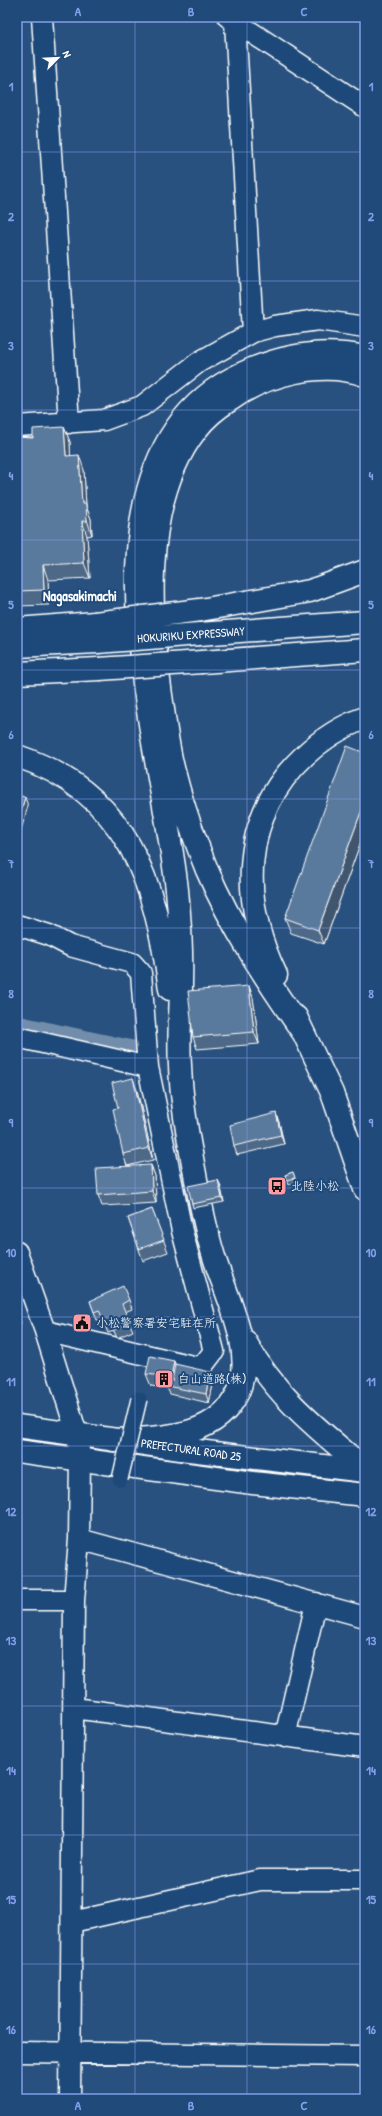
<svg xmlns="http://www.w3.org/2000/svg" width="382" height="2116" viewBox="0 0 382 2116" font-family="'Patrick Hand','Klee One',sans-serif">
  <rect width="100%" height="100%" fill="#28517f"/>
  <filter id="ink" filterUnits="userSpaceOnUse"><feTurbulence type="fractalNoise" baseFrequency=".025" numOctaves="2"/><feDisplacementMap in="SourceGraphic" scale="8" xChannelSelector="R" yChannelSelector="G"/><feConvolveMatrix kernelMatrix="1 2 1 2 8 2 1 2 1" color-interpolation-filters="sRGB"/></filter>
  <g filter="url(#ink)">
    <g fill="none" stroke-linecap="round" stroke-linejoin="round">
      <!-- canal -->
      <path stroke="#718dab" stroke-width="17" d="M17,1024L133,1049"/>
      <defs>
        <path id="minor" d="M42,17L69,423
          M228,17L365,107
          M235,22L253,332
          M17,426L104,420L142,406L199,362L253,332L275,326L318,320L365,327
          M17,925L49,935L70,946L132,963L141,973L148,1067L182,1231L214,1351L201,1368L45,1331
          M17,1037L148,1067
          M17,1252L45,1331L77,1434L80,1459L79,1539L74,1600L70,2099
          M79,1539L365,1617
          M17,1600H74
          M74,1708L365,1747
          M285,1737L316,1603
          M72,1922L260,1880H365
          M17,2052L365,2056"/>
        <path id="primary" d="M17,1426L181,1449L365,1471
          M17,1451L253,1483L365,1495"/>
        <path id="motorway" d="M200,610L310,591L365,571
          M17,629L95,623
          M199,634L365,622
          M17,646L97,642
          M202,662L365,650
          M17,673L99,669
          M17,756C129,793 155,882 170,989
          M276,975C240,901 240,816 304,756C321,740 342,726 365,718
          M296,1017L332,1093L365,1189
          M302,1031C266,979 232,928 207,870C195,840 184,810 176,779C169,756 166,732 163,709C150,623 139,504 196,430C205,418 217,408 230,400C266,374 322,360 365,375
          M245,1341C275,1396 318,1429 365,1469
          M114,1440C158,1437 216,1440 238,1392C256,1352 226,1296 214,1257C204,1225 198,1191 192,1158C186,1127 181,1097 180,1065C178,1038 181,1011 181,984C182,953 180,921 177,890C162,746 65,456 241,374C281,355 322,348 365,357"/>
      </defs>
      <!-- minor casing -->
      <use href="#minor" stroke="#fff" stroke-width="23"/>
      <!-- primary casing -->
      <use href="#primary" stroke="#fff" stroke-width="25"/>
      <!-- motorway casing -->
      <use href="#motorway" stroke="#fff" stroke-width="25"/>
      <!-- minor -->
      <use href="#minor" stroke="#1f4a7a" stroke-width="20"/>
      <!-- primary -->
      <use href="#primary" stroke="#1f4a7a" stroke-width="22"/>
      <!-- motorway -->
      <use href="#motorway" stroke="#1f4a7a" stroke-width="22"/>
      <defs>
        <path id="pedestrian-bridge" d="M120,1479L139,1399"/>
        <path id="motorway-bridge" d="M95,623L200,610
          M97,642L199,634
          M99,669L202,662"/>
      </defs>
      <!-- pedestrian-bridge casing -->
      <use href="#pedestrian-bridge" stroke="#fff" stroke-width="18" stroke-linecap="butt"/>
      <!-- motorway-bridge casing -->
      <use href="#motorway-bridge" stroke="#fff" stroke-width="25" stroke-linecap="butt"/>
      <!-- pedestrian-bridge -->
      <use href="#pedestrian-bridge" stroke="#1f4a7a" stroke-width="15"/>
      <!-- motorway-bridge -->
      <use href="#motorway-bridge" stroke="#1f4a7a" stroke-width="22"/>
    </g>
    <!-- wall -->
    <path fill="#4d6987" stroke="#fff" d="M64,427L70,442V455L84,470L86,506L91,519L92,535L87,536L90,578L48,580L49,605L17,606V437L33,438Z
      M365,753V830L324,944L291,933L285,918Z
      M365,947V965L363,958Z
      M249,986L253,998L259,1044L197,1049L193,1037Z
      M137,1090L153,1160L127,1166L123,1154L118,1108Z
      M279,1122L284,1144L237,1155L234,1146Z
      M151,1165L155,1176L156,1203L102,1206L98,1195Z
      M293,1172L296,1182L288,1185L285,1175Z
      M220,1184L224,1202L193,1208L192,1204Z
      M152,1209L168,1252L143,1261L128,1218Z
      M129,1300L132,1309L125,1312L133,1331L117,1338L114,1331L108,1333L102,1319L97,1320L90,1301Z
      M174,1361L175,1364L214,1380L209,1403L170,1394L167,1388L151,1386L146,1374Z"/>
    <!-- shaded-wall -->
    <path fill="#3f556e" stroke="#fff" d="M64,427L70,442L71,470L66,456Z
      M79,455L84,470L86,506L91,519L92,535L82,504Z
      M82,521L87,536L90,578L84,563Z
      M43,565L48,580L49,605L44,590Z
      M25,797L28,806L17,844V825Z
      M365,801V830L324,944L318,930Z
      M249,986L253,998L259,1044L254,1032Z
      M133,1078L137,1090L153,1160L149,1148Z
      M276,1113L279,1122L284,1144L281,1135Z
      M151,1165L155,1176L156,1203L152,1191Z
      M218,1180L220,1184L224,1202L222,1198Z
      M17,1312L21,1322L17,1340Z
      M174,1361L178,1373L174,1387L171,1377Z
      M210,1372L214,1380L209,1403L206,1394Z"/>
    <!-- building -->
    <path fill="#5a7a9d" stroke="#fff" d="M64,427L66,456L79,455L82,504H86L87,521H82L84,563L43,565L44,590L17,591V437L33,438V429Z
      M347,746L365,753V801L318,930L285,918Z
      M17,795L25,797L17,825Z
      M365,947V959L363,958Z
      M249,986L254,1032L193,1037L188,991Z
      M133,1078L149,1148L123,1154L113,1109L118,1108L112,1083Z
      M276,1113L281,1135L234,1146L230,1125Z
      M151,1165L152,1191L98,1195L96,1168Z
      M293,1172L295,1178L286,1180L285,1175Z
      M218,1180L222,1198L192,1204L188,1186Z
      M152,1209L164,1240L139,1249L128,1218Z
      M123,1286L129,1300L122,1304L130,1323L114,1330L111,1322L105,1325L99,1310L94,1312L90,1301Z
      M150,1356L174,1361L171,1377L146,1374Z
      M175,1364L210,1372L206,1394L167,1386L168,1380L172,1381Z"/>
  </g>
  <!-- grid -->
  <path fill="none" stroke="#839eea" stroke-width="1" stroke-opacity="0.55" d="M135,17V2099M247,17V2099M17,152H365M17,281H365M17,410H365M17,540H365M17,670H365M17,799H365M17,928H365M17,1058H365M17,1188H365M17,1317H365M17,1446H365M17,1576H365M17,1706H365M17,1835H365M17,1964H365"/>
  <!-- icons -->
  <defs>
    <symbol id="bus-square" viewBox="-11 -11 22 22"><rect x="-9" y="-9" width="18" height="18" rx="4" fill="#ff9aa2" stroke="#1f4a7a"/><path d="M-5-6H5V4H4V6H2V4H-2V6H-4V4H-5ZM-3.5-4V0h7V-4ZM-3.5 1.2v1.5H-2V1.2ZM2 1.2v1.5H3.5V1.2Z" fill="#111"/></symbol>
    <symbol id="civic-square" viewBox="-11 -11 22 22"><rect x="-9" y="-9" width="18" height="18" rx="4" fill="#ff9aa2" stroke="#1f4a7a"/><path d="M-.6-6.5H3V-4.5H.6V-3L4-1V1h2V6H-6V1h2V-1L-.6-3ZM-1.2 2.5V6h2.4V2.5Z" fill="#111"/></symbol>
    <symbol id="building-square" viewBox="-11 -11 22 22"><rect x="-9" y="-9" width="18" height="18" rx="4" fill="#ff9aa2" stroke="#1f4a7a"/><path d="M-4-6H4V6H1V3H-1V6H-4ZM-2.5-4.3h1.7v1.8h-1.7ZM.8-4.3h1.7v1.8H.8ZM-2.5-1h1.7V.8h-1.7ZM.8-1h1.7V.8H.8Z" fill="#111"/></symbol>
  </defs>
  <g fill-rule="evenodd">
    <use href="#bus-square" x="266" y="1175" width="22" height="22"/>
    <use href="#civic-square" x="71" y="1312" width="22" height="22"/>
    <use href="#building-square" x="153" y="1368" width="22" height="22"/>
  </g>
  <g text-anchor="middle" stroke-width="4" stroke-linejoin="round" paint-order="stroke">
    <!-- street labels -->
    <g font-size="12" fill="#fff" stroke="#1f4a7a">
      <text transform="translate(191 635) rotate(-4)" y="4">HOKURIKU EXPRESSWAY</text>
      <text transform="translate(191 1450) rotate(8)" y="4">PREFECTURAL ROAD 25</text>
    </g>
    <!-- poi labels -->
    <g font-size="12" fill="#fff" stroke="#1f4a7a" text-anchor="start">
      <text x="291" y="1190">北陸小松</text>
      <text x="96" y="1327">小松警察署安宅駐在所</text>
      <text x="178" y="1383">白山道路(株)</text>
    </g>
    <!-- quarter labels -->
    <g font-size="14" font-weight="bold" fill="#fff" stroke="#1f4a7a">
      <text x="80" y="601">Nagasakimachi</text>
    </g>
  </g>
  <!-- margin -->
  <rect width="382" height="2116" fill="none" stroke="#1f4a7a" stroke-width="44"/>
  <!-- north arrow -->
  <g transform="translate(58 58) rotate(66)" stroke="#1f4a7a" stroke-width="3" paint-order="stroke">
  <path d="M0-3L7 15L0 10L-7 15Z" fill="#ffffff"/>
  <text y="-6" font-size="11" font-weight="bold" text-anchor="middle" fill="#ffffff">N</text>
  </g>
  <rect x="22" y="22" width="338" height="2072" fill="none" stroke="#839eea" stroke-width="1.5"/>
  <g font-size="13" text-anchor="middle" font-weight="bold" fill="#839eea">
    <text x="78" y="16">A</text>
    <text x="191" y="16">B</text>
    <text x="304" y="16">C</text>
    <text x="11" y="91">1</text>
    <text x="371" y="91">1</text>
    <text x="11" y="221">2</text>
    <text x="371" y="221">2</text>
    <text x="11" y="350">3</text>
    <text x="371" y="350">3</text>
    <text x="11" y="480">4</text>
    <text x="371" y="480">4</text>
    <text x="11" y="609">5</text>
    <text x="371" y="609">5</text>
    <text x="11" y="739">6</text>
    <text x="371" y="739">6</text>
    <text x="11" y="868">7</text>
    <text x="371" y="868">7</text>
    <text x="11" y="998">8</text>
    <text x="371" y="998">8</text>
    <text x="11" y="1127">9</text>
    <text x="371" y="1127">9</text>
    <text x="11" y="1257">10</text>
    <text x="371" y="1257">10</text>
    <text x="11" y="1386">11</text>
    <text x="371" y="1386">11</text>
    <text x="11" y="1516">12</text>
    <text x="371" y="1516">12</text>
    <text x="11" y="1645">13</text>
    <text x="371" y="1645">13</text>
    <text x="11" y="1775">14</text>
    <text x="371" y="1775">14</text>
    <text x="11" y="1904">15</text>
    <text x="371" y="1904">15</text>
    <text x="11" y="2034">16</text>
    <text x="371" y="2034">16</text>
    <text x="78" y="2110">A</text>
    <text x="191" y="2110">B</text>
    <text x="304" y="2110">C</text>
  </g>
</svg>
